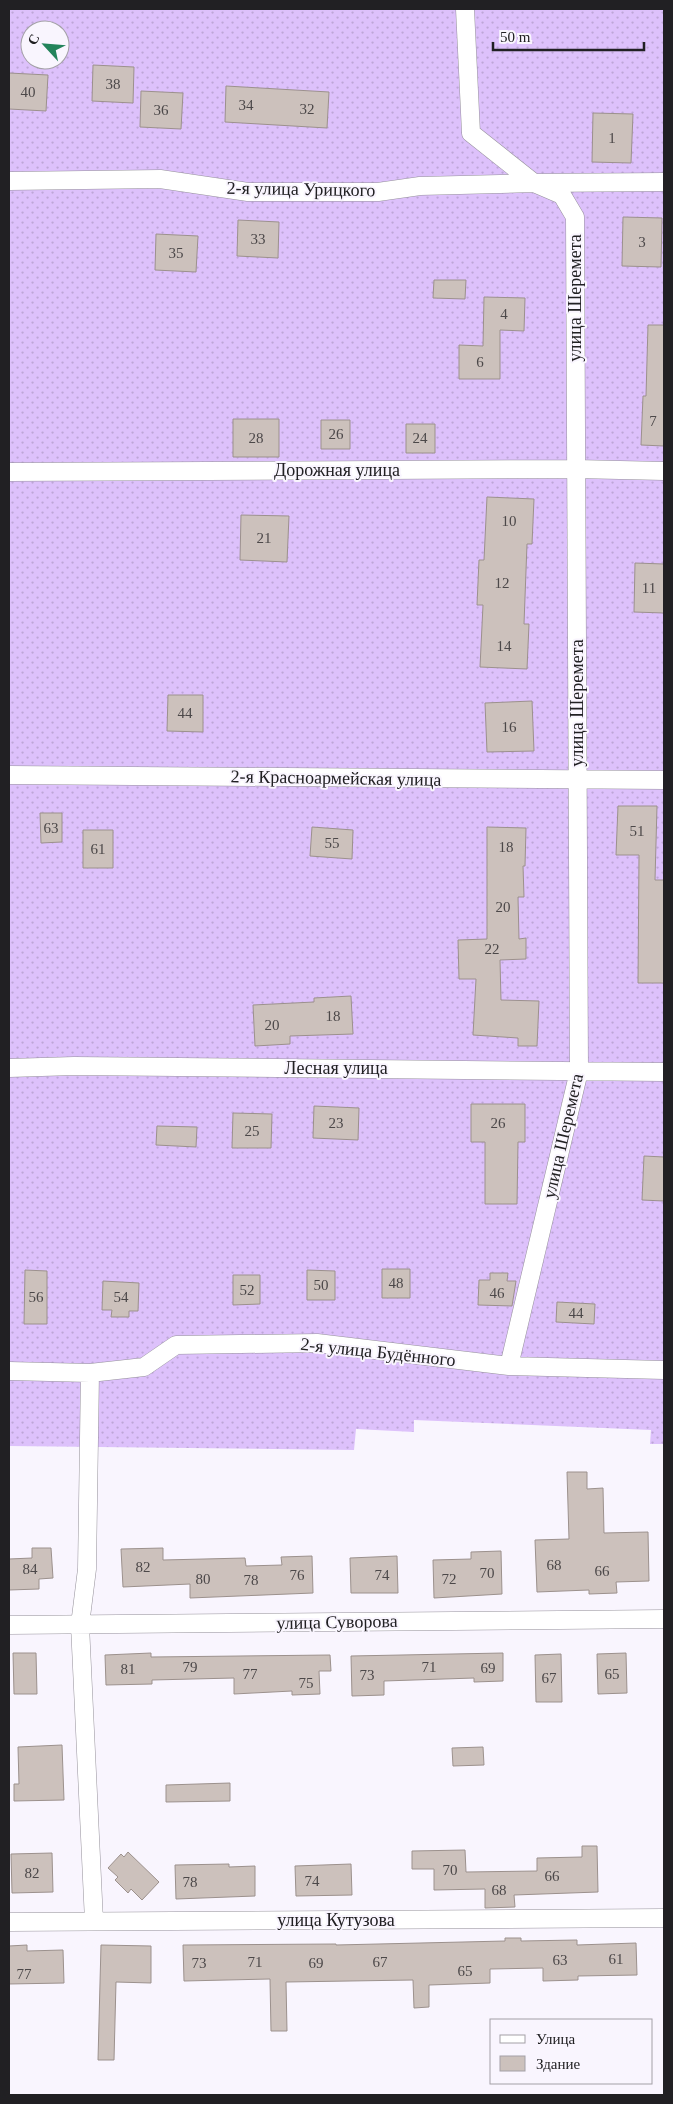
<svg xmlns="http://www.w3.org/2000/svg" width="673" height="2104" viewBox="0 0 673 2104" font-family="Georgia,serif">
  <defs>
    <pattern id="grass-dots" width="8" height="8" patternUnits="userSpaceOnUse" patternTransform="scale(1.25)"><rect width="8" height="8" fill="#ddc1fb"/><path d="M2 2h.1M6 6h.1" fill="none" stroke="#bda6d7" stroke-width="1.8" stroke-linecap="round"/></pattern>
  </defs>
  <rect width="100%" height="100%" fill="#f9f5fe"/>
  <!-- grass -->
  <path fill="url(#grass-dots)" fill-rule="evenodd" d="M9,9L664,10V1444H650L651,1430L414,1420V1432L356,1429L354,1450L9,1446ZM30,30H60V60H30Z"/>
  <!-- building -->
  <path fill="#ccc1bc" stroke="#9c918d" d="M93,65L134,67L133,103L92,101Z
    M9,73L48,75L46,111L9,109Z
    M226,86L329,92L327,128L225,122Z
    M141,91L183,93L181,129L140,127Z
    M593,113L633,114L631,163L592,162Z
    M623,217L662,218L661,267L622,266Z
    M238,220L279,222L278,258L237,256Z
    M156,234L198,236L196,272L155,270Z
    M434,280H466L465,299L433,298Z
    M484,297L525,298L524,331L500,330V379H459V345L483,346Z
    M648,325H664V446L641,445L643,396H646Z
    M233,419H279V457H233Z
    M321,420H350V449H321Z
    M406,424H435V453H406Z
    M487,497L534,499L532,544H527L524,624H529L527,669L480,667L483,605H477L479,560H484Z
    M241,515L289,516L287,562L240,560Z
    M635,563L664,564V613L634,612Z
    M168,695H203V732L167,731Z
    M532,701L534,751L487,752L485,703Z
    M618,806H657L655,880H664V983H638L639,855H616Z
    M40,813H62V842L41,843Z
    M312,827L353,830L352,859L310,856Z
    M487,827L526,828L525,866H523L524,897H518L519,939L526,938V959L500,960L501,1000L539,1001L537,1046H518V1038L473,1035L476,979H459L458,940L487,939Z
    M83,830H113V868H83Z
    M351,996L353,1034L290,1036V1044L255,1046L253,1005L314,1002V998Z
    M471,1104H525V1142H518L517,1204H485V1142H471Z
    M314,1106L359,1108L358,1140L313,1138Z
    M233,1113L272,1114L271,1148H232Z
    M157,1126L197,1127L196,1147L156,1145Z
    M644,1156L664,1157V1201L642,1200Z
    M382,1269H410V1298H382Z
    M25,1270L47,1271V1324H24Z
    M307,1270L335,1271V1300H307Z
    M490,1273H508L507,1281H516L512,1306L478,1305L479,1280H490Z
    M233,1275H260V1304L233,1305Z
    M103,1281L139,1283L138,1311H129V1317H111L112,1310H102Z
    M557,1302L595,1304L594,1324L556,1322Z
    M567,1472H587V1489L603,1488L604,1533L648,1532L649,1581L616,1582L617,1593L589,1594V1590L537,1592L535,1540L569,1539Z
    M32,1548H51L53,1578L39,1579V1589L9,1590V1559L32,1558Z
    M163,1548V1560L245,1558L246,1566L282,1565L281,1557L312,1556L313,1593L190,1598V1584L123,1587L121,1549Z
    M501,1551L502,1594L434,1598L433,1560L471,1559V1552Z
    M397,1556L398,1593H351L350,1558Z
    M13,1653H36L37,1694H14Z
    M151,1653V1657L330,1655L331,1671H319L320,1694L292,1695V1691L234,1694V1678L152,1680V1684L106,1685L105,1655Z
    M503,1653V1681L474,1682V1678L384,1681V1695L352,1696L351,1656Z
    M626,1653L627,1693L598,1694L597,1654Z
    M561,1654L562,1702H536L535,1655Z
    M62,1745L64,1800L14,1801V1784H19L18,1747Z
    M483,1747L484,1765L453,1766L452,1748Z
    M230,1783V1801L166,1802V1785Z
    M582,1846H597L598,1892L514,1895L515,1907L485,1908V1889L434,1890V1869H412V1851L465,1850L466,1872L537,1871V1858L582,1857Z
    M128,1852L159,1882L142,1900L131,1889L128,1893L115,1880L118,1877L108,1868L121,1854L124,1857Z
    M52,1853L53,1892L12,1893L11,1854Z
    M229,1864V1867L255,1866V1896L176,1899L175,1865Z
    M351,1864L352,1895L296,1896L295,1866Z
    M505,1938H521V1941L577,1940V1945L636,1943L637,1975L578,1976V1980L543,1981V1968L490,1969V1983L429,1985V2007L414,2008L413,1980L286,1982L287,2031H271L270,1979L184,1981L183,1945L336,1944V1945L505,1941Z
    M27,1945V1951L63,1950L64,1983L9,1984V1946Z
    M101,1945L151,1946V1983L116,1982L114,2060H98Z"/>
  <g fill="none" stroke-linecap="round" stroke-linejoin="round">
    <defs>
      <path id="minor" d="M465,9L471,133L534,183
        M9,181L160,179L248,192H378L420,186L534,183
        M9,472L576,469L664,471
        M9,775L664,780
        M9,1068L74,1066L664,1072
        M509,1366L579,1071L575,217L562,195L534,183L664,182
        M9,1371L90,1373L144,1367L176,1345L317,1343L509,1366L664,1370
        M90,1373L87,1569L80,1625L94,1921
        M9,1625L664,1619
        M9,1922L664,1918"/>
    </defs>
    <!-- minor casing -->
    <use href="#minor" stroke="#96929b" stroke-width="19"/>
    <!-- minor -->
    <use href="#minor" stroke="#fff" stroke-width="18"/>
  </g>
  <g text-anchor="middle" stroke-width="4" stroke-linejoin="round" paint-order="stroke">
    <!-- number labels -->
    <g font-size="15" fill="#4c4849">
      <text x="113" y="89">38</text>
      <text x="28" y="97">40</text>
      <text x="246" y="110">34</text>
      <text x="307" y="114">32</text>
      <text x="161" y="115">36</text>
      <text x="612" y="143">1</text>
      <text x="258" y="244">33</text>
      <text x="642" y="247">3</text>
      <text x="176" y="258">35</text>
      <text x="504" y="319">4</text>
      <text x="480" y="367">6</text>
      <text x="653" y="426">7</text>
      <text x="336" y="439">26</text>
      <text x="256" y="443">28</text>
      <text x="420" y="443">24</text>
      <text x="509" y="526">10</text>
      <text x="264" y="543">21</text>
      <text x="502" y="588">12</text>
      <text x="649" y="593">11</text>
      <text x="504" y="651">14</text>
      <text x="185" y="718">44</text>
      <text x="509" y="732">16</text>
      <text x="51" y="833">63</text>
      <text x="637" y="836">51</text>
      <text x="332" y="848">55</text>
      <text x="506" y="852">18</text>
      <text x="98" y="854">61</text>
      <text x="503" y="912">20</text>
      <text x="492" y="954">22</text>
      <text x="333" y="1021">18</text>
      <text x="272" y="1030">20</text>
      <text x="336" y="1128">23</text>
      <text x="498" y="1128">26</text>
      <text x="252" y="1136">25</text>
      <text x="396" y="1288">48</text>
      <text x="321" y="1290">50</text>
      <text x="247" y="1295">52</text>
      <text x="497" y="1298">46</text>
      <text x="36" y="1302">56</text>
      <text x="121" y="1302">54</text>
      <text x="576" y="1318">44</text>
      <text x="554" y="1570">68</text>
      <text x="143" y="1572">82</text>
      <text x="30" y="1574">84</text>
      <text x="602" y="1576">66</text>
      <text x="487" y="1578">70</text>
      <text x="297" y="1580">76</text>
      <text x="382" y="1580">74</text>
      <text x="203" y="1584">80</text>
      <text x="449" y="1584">72</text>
      <text x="251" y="1585">78</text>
      <text x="190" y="1672">79</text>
      <text x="429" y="1672">71</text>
      <text x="488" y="1673">69</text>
      <text x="128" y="1674">81</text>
      <text x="250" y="1679">77</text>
      <text x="612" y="1679">65</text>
      <text x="367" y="1680">73</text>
      <text x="549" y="1683">67</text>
      <text x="306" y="1688">75</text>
      <text x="450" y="1875">70</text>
      <text x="32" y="1878">82</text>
      <text x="552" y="1881">66</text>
      <text x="312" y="1886">74</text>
      <text x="190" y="1887">78</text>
      <text x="499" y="1895">68</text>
      <text x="616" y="1964">61</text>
      <text x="560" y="1965">63</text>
      <text x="255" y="1967">71</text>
      <text x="380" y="1967">67</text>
      <text x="199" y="1968">73</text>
      <text x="316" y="1968">69</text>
      <text x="465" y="1976">65</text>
      <text x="24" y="1979">77</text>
    </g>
    <!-- street labels -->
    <g font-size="18" fill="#212023" stroke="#f9f5fe">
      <text transform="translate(301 189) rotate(1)" y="6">2-я улица Урицкого</text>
      <text transform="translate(575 298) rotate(-90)" y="6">улица Шеремета</text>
      <text x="337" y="476">Дорожная улица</text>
      <text transform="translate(577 703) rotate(-90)" y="6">улица Шеремета</text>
      <text transform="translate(336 778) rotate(1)" y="6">2-я Красноармейская улица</text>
      <text x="336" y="1074">Лесная улица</text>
      <text transform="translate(563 1136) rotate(-77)" y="6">улица Шеремета</text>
      <text transform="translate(378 1352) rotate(6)" y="6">2-я улица Будённого</text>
      <text transform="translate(337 1622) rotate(-1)" y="6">улица Суворова</text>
      <text x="336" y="1926">улица Кутузова</text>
    </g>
  </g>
  <!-- border -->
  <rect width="673" height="2104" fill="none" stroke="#212023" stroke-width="20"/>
  <!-- legend -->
  <rect x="490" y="2019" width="162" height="65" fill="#f9f5fe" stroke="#a3a0a6"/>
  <rect x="500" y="2035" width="25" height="8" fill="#ffffff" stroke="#a3a0a6"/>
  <text x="536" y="2044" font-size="15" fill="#212023">Улица</text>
  <rect x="500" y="2056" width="25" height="15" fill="#ccc1bc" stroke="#a3a0a6"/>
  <text x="536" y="2069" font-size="15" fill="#212023">Здание</text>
  <!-- north arrow -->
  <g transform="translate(45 45) rotate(296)"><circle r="24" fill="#f9f5fe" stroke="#a3a0a6"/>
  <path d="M0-4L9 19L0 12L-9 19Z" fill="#23835b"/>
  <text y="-8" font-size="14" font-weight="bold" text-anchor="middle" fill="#212023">С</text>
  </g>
  <!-- scale -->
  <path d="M493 42v8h151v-8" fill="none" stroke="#212023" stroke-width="2.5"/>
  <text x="500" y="42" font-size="15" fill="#212023" stroke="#f9f5fe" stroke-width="4" paint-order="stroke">50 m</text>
</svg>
